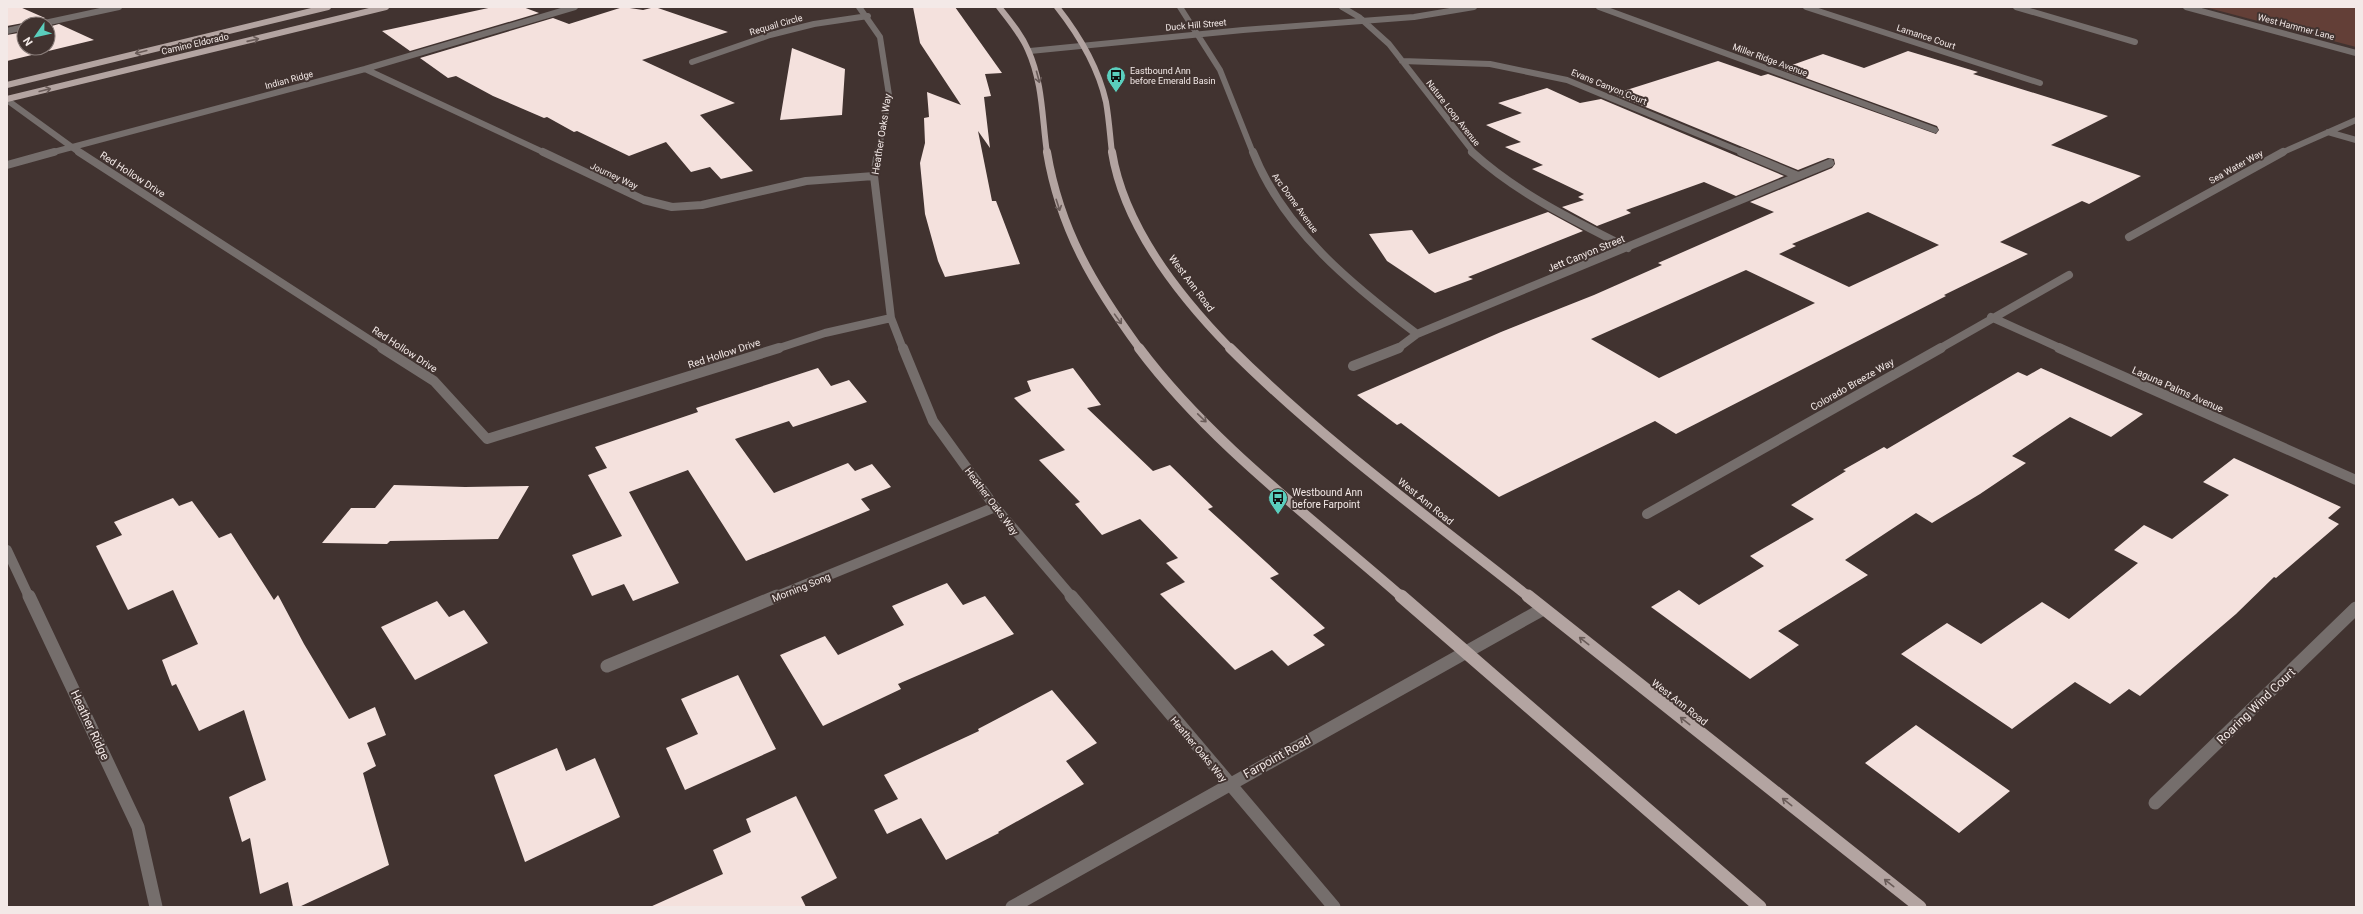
<svg xmlns="http://www.w3.org/2000/svg" width="2363" height="914" viewBox="0 0 2363 914" font-family="Roboto,sans-serif">
  <rect width="100%" height="100%" fill="#413330"/>
  <!-- green -->
  <path fill="#633f37" d="M2205,7H2356V47Z"/>
  <!-- building -->
  <path fill="#f4e1dd" fill-rule="evenodd" d="M7,7H20L45,18L37,20L36,24L23,23L7,26Z
    M493,7H523L539,13L410,51L382,31Z
    M623,7L643,10L655,7L728,32L642,60L735,103L700,115L753,171L721,179L710,167L691,172L666,142L629,156L577,131L574,132L547,117L544,118L493,96L456,76L448,78L420,58L553,18L569,24Z
    M913,7H955L1002,73L985,74L991,96L984,97L990,148L978,131L992,201H996L1020,264L945,277L938,261L925,214L920,163L925,143L924,118L929,117L927,92L961,105L920,43Z
    M59,24L94,40L7,61V35L24,32V48H48V27Z
    M792,48L845,69L842,115L780,120Z
    M1908,51L1978,72L1973,74L2108,116L2051,145L2141,176L2089,204L2082,201L2000,242L2028,254L1944,295L1946,296L1676,434L1655,421L1499,497L1401,423L1397,425L1357,395L1501,332L1594,295L1662,265L1658,263L1774,212L1750,202L1832,168L1835,164L1834,159L1828,158L1798,170L1614,94L1718,61L1761,76L1768,74L1936,134L1939,130L1937,126L1781,69L1823,54L1864,68ZM1868,212L1939,245L1849,287L1779,254L1796,246L1792,244ZM1746,270L1815,303L1659,378L1591,339Z
    M1547,88L1580,103L1601,99L1784,176L1736,196L1704,182L1626,210L1631,213L1597,226L1562,207L1584,200L1578,197L1584,194L1532,169L1543,165L1505,147L1521,142L1486,125L1522,113L1498,103Z
    M1548,212L1583,231L1468,277L1473,279L1435,293L1387,261L1369,234L1412,230L1429,254Z
    M818,368L831,386L849,380L867,402L793,427L789,421L735,439L774,493L848,463L855,471L872,464L891,487L861,499L870,510L746,561L688,470L629,492L679,583L633,601L624,584L592,596L572,555L622,536L588,475L607,468L595,447L698,412L696,408Z
    M1073,368L1101,405L1087,408L1153,471L1170,465L1213,507L1208,509L1279,574L1270,578L1325,628L1313,635L1325,645L1288,666L1272,650L1235,670L1160,594L1185,582L1166,563L1178,558L1140,519L1102,535L1075,504L1080,502L1039,460L1065,450L1014,398L1031,391L1027,381Z
    M2041,368L2143,414L2111,437L2070,417L2012,456L2026,463L1980,494L1932,523L1916,513L1845,560L1868,575L1778,631L1799,645L1750,679L1651,607L1679,590L1699,605L1764,566L1750,556L1814,519L1791,505L1846,471L1843,470L1884,447L1887,449L2018,372L2027,376Z
    M2234,458L2341,507L2328,518L2339,524L2276,578L2274,577L2236,614L2140,696L2129,689L2110,704L2075,682L2012,729L1901,654L1947,623L1981,644L2042,602L2069,619L2138,563L2114,550L2144,525L2172,539L2229,495L2203,482Z
    M394,485L465,487L529,486L498,539L390,541L387,544L322,543L351,508H375Z
    M173,498L179,506L192,501L219,538L231,533L274,600L278,595L304,644L349,719L375,707L386,735L367,743L376,766L363,773L389,865L299,907H293L288,882L260,894L250,838L242,842L229,797L266,780L244,710L199,731L176,684L172,686L162,660L198,644L173,590L128,610L96,546L122,535L114,522Z
    M947,583L963,605L985,596L1014,634L898,684L901,689L823,726L780,655L825,636L838,655L904,625L892,606Z
    M437,601L449,617L464,610L488,643L415,680L381,627Z
    M738,675L776,749L685,790L666,748L698,734L681,699Z
    M1052,690L1097,743L1066,761L1084,784L998,832L999,833L946,860L921,818L887,834L874,810L898,799L884,775L979,731L978,729Z
    M1916,725L2010,791L1959,833L1865,763Z
    M557,748L566,771L595,758L620,817L525,862L494,775Z
    M796,796L837,878L801,897L806,907H650L723,874L713,850L751,832L746,819Z"/>
  <g fill="none" stroke-linecap="round" stroke-linejoin="round">
    <!-- minor-far3 -->
    <path stroke="#756e6c" stroke-width="6" d="M859,7L880,37L889,95L878,153
      M1180,7L1220,70L1253,153
      M1342,7L1359,17L1389,44L1474,153
      M1599,7L1935,130
      M1806,7L2040,83
      M2016,7L2135,42
      M2186,7L2356,53
      M40,24L119,7
      M7,31L24,27
      M1030,51L1243,30L1414,17L1474,7
      M1402,61L1490,64L1567,80L1744,153
      M692,62L770,35L814,24L868,16
      M365,69L545,153
      M7,100L80,153
      M2328,132L2356,140
      M50,153L365,69L575,7
      M2281,153L2356,120"/>
    <!-- minor-far2 -->
    <path stroke="#756e6c" stroke-width="8" d="M79,152L384,349
      M543,152L644,200L672,207L702,205L806,181L874,176
      M878,152L874,176L891,318L903,349
      M1253,152C1284,230 1352,285 1417,334
      M1472,152C1518,194 1573,220 1628,248
      M1741,152L1798,176
      M7,165L54,152
      M2129,237L2283,152
      M1991,317L2062,349
      M776,349L825,333L891,318
      M1397,349L1417,334L1830,163
      M1939,349L2069,275"/>
    <!-- minor-far1 -->
    <path stroke="#756e6c" stroke-width="10" d="M382,348L434,381L487,439L779,348
      M903,348L933,421L995,507L1072,597
      M2059,348L2356,480
      M1353,366L1399,348
      M1647,514L1941,348
      M7,550L29,597
      M775,597L995,507"/>
    <!-- minor -->
    <path stroke="#756e6c" stroke-width="13" d="M29,596L138,827L156,907
      M1071,596L1334,907
      M607,666L777,596
      M2155,803L2356,608
      M1012,907L1543,609"/>
    <!-- major-far3 -->
    <path stroke="#b3a4a1" stroke-width="6" d="M999,7C1010,21 1021,34 1028,50C1043,83 1042,119 1047,153
      M1057,7C1079,35 1098,66 1106,102C1109,119 1110,136 1112,153
      M7,85L328,7
      M7,99L386,7"/>
    <!-- major-far2 -->
    <path stroke="#b3a4a1" stroke-width="8" d="M1047,152C1060,230 1094,286 1140,349
      M1112,152C1124,227 1180,297 1231,349"/>
    <!-- major-far1 -->
    <path stroke="#b3a4a1" stroke-width="10" d="M1139,348C1210,443 1313,519 1402,597
      M1230,348C1322,440 1427,516 1529,597"/>
    <!-- major -->
    <path stroke="#b3a4a1" stroke-width="13" d="M1401,596L1760,907
      M1528,596L1920,907"/>
  </g>
  <!-- one-way arrows -->
  <defs><path id="oneway-shaft" d="M-6 0H5M1.5-3L5.5 0L1.5 3" fill="none" stroke-width="1.6" stroke-linecap="round" stroke-linejoin="round"/></defs>
  <g stroke="#695b58">
    <use href="#oneway-shaft" transform="translate(253 40) rotate(-13)"/>
    <use href="#oneway-shaft" transform="translate(141 52) rotate(166)"/>
    <use href="#oneway-shaft" transform="translate(1038 77) rotate(75)"/>
    <use href="#oneway-shaft" transform="translate(45 90) rotate(-14)"/>
    <use href="#oneway-shaft" transform="translate(1058 205) rotate(72)"/>
    <use href="#oneway-shaft" transform="translate(1118 319) rotate(54)"/>
    <use href="#oneway-shaft" transform="translate(1202 418) rotate(44)"/>
    <use href="#oneway-shaft" transform="translate(1584 641) rotate(-142)"/>
    <use href="#oneway-shaft" transform="translate(1685 721) rotate(-142)"/>
    <use href="#oneway-shaft" transform="translate(1787 802) rotate(-142)"/>
    <use href="#oneway-shaft" transform="translate(1889 883) rotate(-142)"/>
  </g>
  <!-- icons -->
  <defs>
    <symbol id="bus-pin" viewBox="-11 -11 22 30"><path d="M0 17L-7.5 6A9.5 9.5 0 1 1 7.5 6Z" fill="#5acebd" stroke="#413330"/><path d="M-5-6H5V4H4V6H2V4H-2V6H-4V4H-5ZM-3.5-4V0h7V-4ZM-3.5 1.2v1.5H-2V1.2ZM2 1.2v1.5H3.5V1.2Z" fill="#111"/></symbol>
  </defs>
  <g fill-rule="evenodd">
    <use href="#bus-pin" x="1105" y="65" width="22" height="30"/>
    <use href="#bus-pin" x="1267" y="487" width="22" height="30"/>
  </g>
  <g text-anchor="middle" stroke-width="4" stroke-linejoin="round" paint-order="stroke">
    <!-- far-street labels -->
    <g font-size="9" fill="#f3e9e7" stroke="#413330">
      <text transform="translate(776 25) rotate(-16)" y="3">Requail Circle</text>
      <text transform="translate(1196 25) rotate(-5)" y="3">Duck Hill Street</text>
      <text transform="translate(2296 27) rotate(15)" y="3">West Hammer Lane</text>
      <text transform="translate(1926 37) rotate(18)" y="3">Lamance Court</text>
      <text transform="translate(195 44) rotate(-13)" y="3">Camino Eldorado</text>
      <text transform="translate(1770 60) rotate(20)" y="3">Miller Ridge Avenue</text>
      <text transform="translate(289 80) rotate(-15)" y="3">Indian Ridge</text>
      <text transform="translate(1609 87) rotate(22)" y="3">Evans Canyon Court</text>
      <text transform="translate(1453 113) rotate(52)" y="3">Nature Loop Avenue</text>
      <text transform="translate(2236 167) rotate(-29)" y="3">Sea Water Way</text>
      <text transform="translate(614 176) rotate(25)" y="3">Journey Way</text>
      <text transform="translate(1295 203) rotate(54)" y="3">Arc Dome Avenue</text>
    </g>
    <!-- far-poi labels -->
    <g font-size="9" fill="#f3e9e7" stroke="#413330" text-anchor="start">
      <text x="1130" y="74">Eastbound Ann<tspan x="1130" dy="10">before Emerald Basin</tspan></text>
    </g>
    <!-- street labels -->
    <g font-size="10" fill="#f3e9e7" stroke="#413330">
      <text transform="translate(881 134) rotate(-81)" y="4">Heather Oaks Way</text>
      <text transform="translate(133 174) rotate(33)" y="4">Red Hollow Drive</text>
      <text transform="translate(1586 253) rotate(-22)" y="4">Jett Canyon Street</text>
      <text transform="translate(1192 283) rotate(53)" y="4">West Ann Road</text>
      <text transform="translate(405 349) rotate(33)" y="4">Red Hollow Drive</text>
      <text transform="translate(724 353) rotate(-18)" y="4">Red Hollow Drive</text>
      <text transform="translate(1852 384) rotate(-30)" y="4">Colorado Breeze Way</text>
      <text transform="translate(2178 389) rotate(24)" y="4">Laguna Palms Avenue</text>
      <text transform="translate(992 501) rotate(53)" y="4">Heather Oaks Way</text>
      <text transform="translate(1426 501) rotate(39)" y="4">West Ann Road</text>
      <text transform="translate(801 587) rotate(-22)" y="4">Morning Song</text>
      <text transform="translate(1680 702) rotate(38)" y="4">West Ann Road</text>
      <text transform="translate(1199 749) rotate(50)" y="4">Heather Oaks Way</text>
    </g>
    <!-- poi labels -->
    <g font-size="10" fill="#f3e9e7" stroke="#413330" text-anchor="start">
      <text x="1292" y="496">Westbound Ann<tspan x="1292" dy="12">before Farpoint</tspan></text>
    </g>
    <!-- near-street labels -->
    <g font-size="12" fill="#f3e9e7" stroke="#413330">
      <text transform="translate(2256 706) rotate(-44)" y="4">Roaring Wind Court</text>
      <text transform="translate(90 725) rotate(65)" y="4">Heather Ridge</text>
      <text transform="translate(1277 757) rotate(-29)" y="4">Farpoint Road</text>
    </g>
  </g>
  <!-- border -->
  <rect width="2363" height="914" fill="none" stroke="#f3e9e7" stroke-width="16"/>
  <!-- north arrow -->
  <g transform="translate(36 36) rotate(236)"><circle r="19" fill="#413330" stroke="#887c79"/>
  <path d="M0-3L7 15L0 10L-7 15Z" fill="#5acebd"/>
  <text y="-6" font-size="11" font-weight="bold" text-anchor="middle" fill="#f3e9e7">N</text>
  </g>
</svg>
